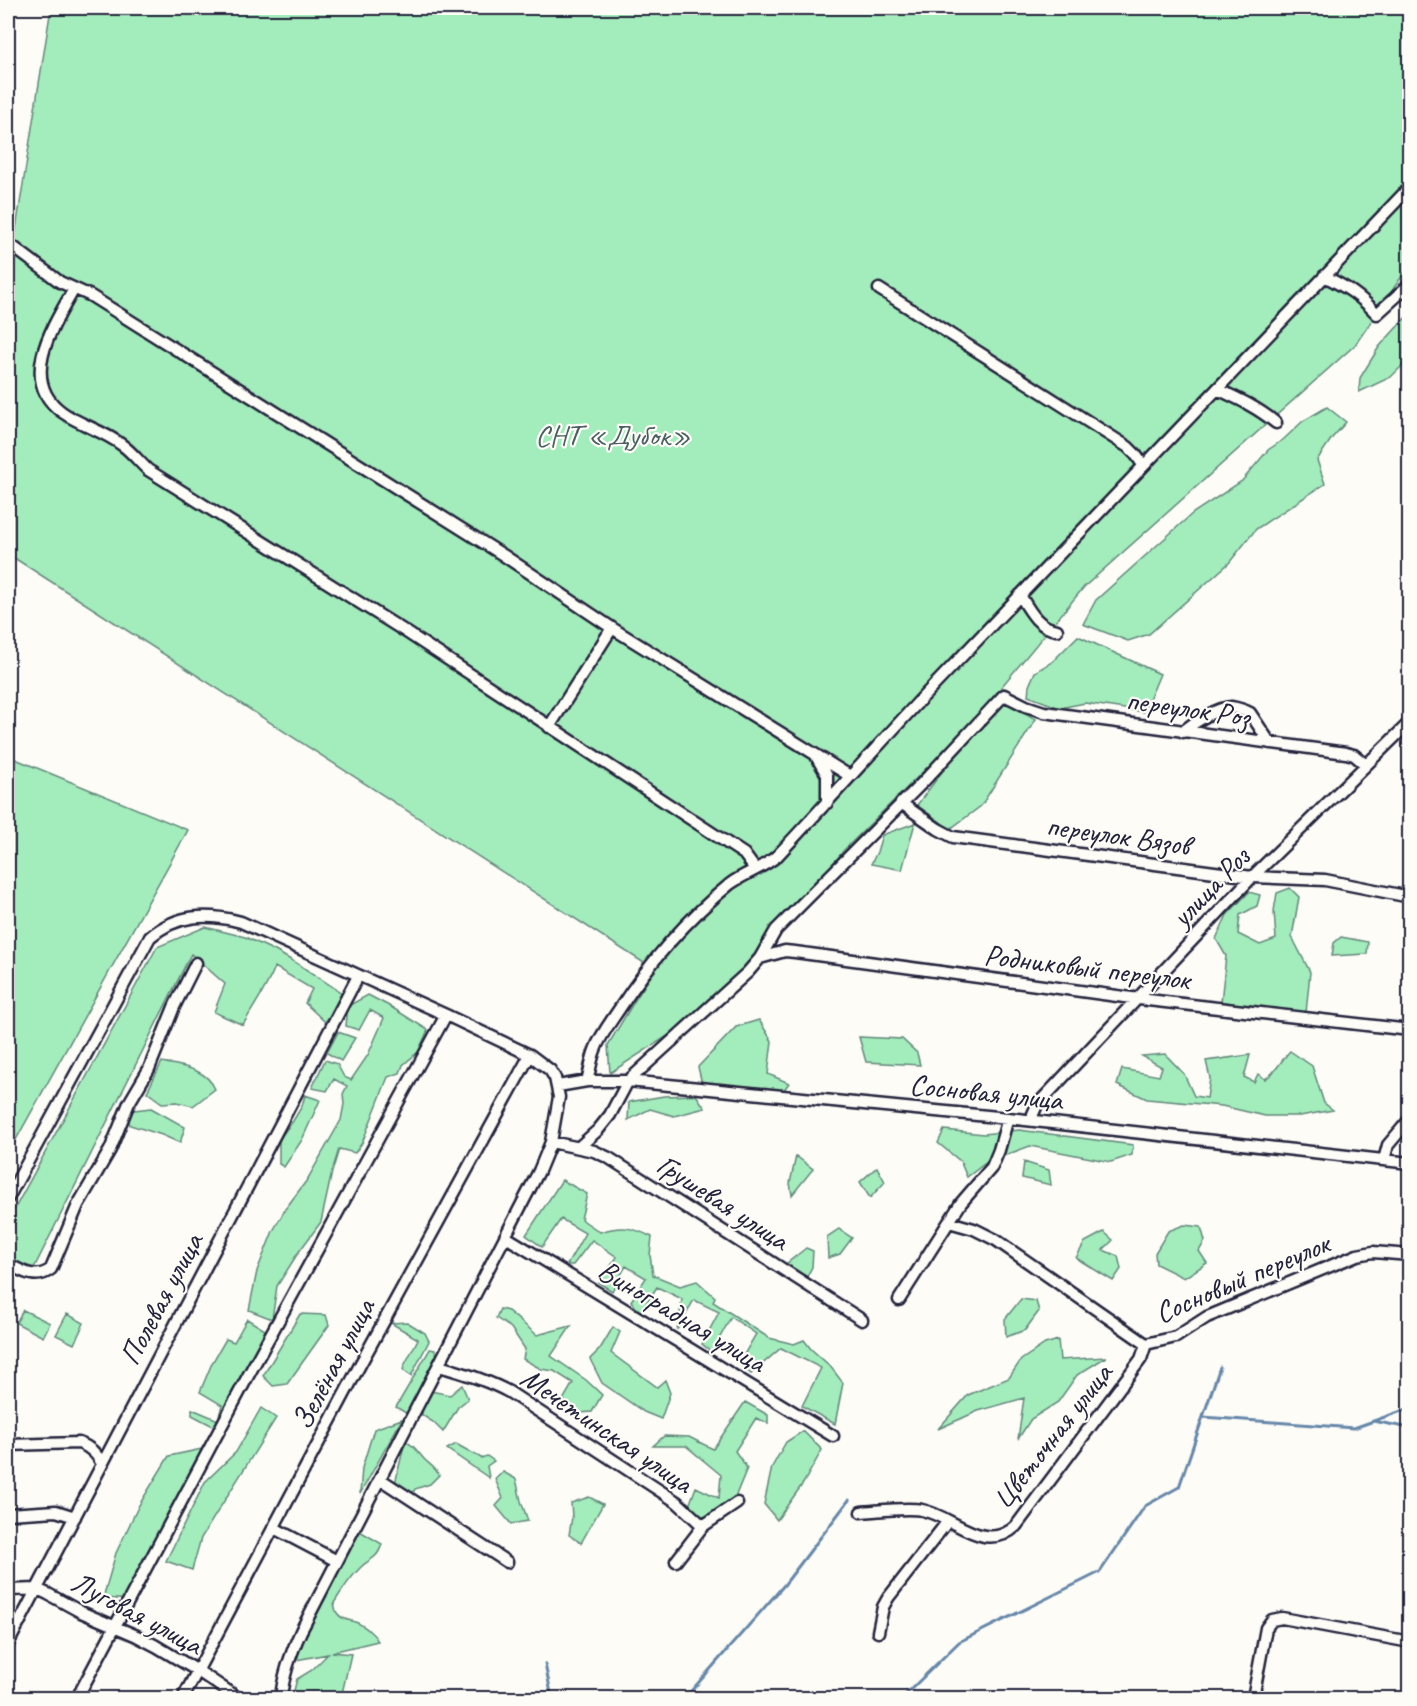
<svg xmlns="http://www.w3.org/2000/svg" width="1417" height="1706" viewBox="0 0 1417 1706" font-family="Caveat,sans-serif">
  <rect width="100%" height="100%" fill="#fdfcf7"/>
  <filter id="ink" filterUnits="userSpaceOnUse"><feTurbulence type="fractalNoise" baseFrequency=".0167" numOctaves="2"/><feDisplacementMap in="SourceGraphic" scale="12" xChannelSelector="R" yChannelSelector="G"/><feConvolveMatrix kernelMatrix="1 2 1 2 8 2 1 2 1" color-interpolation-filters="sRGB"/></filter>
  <g filter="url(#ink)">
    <!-- green -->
    <path fill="#a3ecbb" stroke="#62877b" stroke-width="1.5" d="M51,8H1409V266L1355,345L1084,587L969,726L844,850L725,999L610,1073L608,1045L635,1000L655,970L8,554V279Z
      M1409,314V359L1391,377L1359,392L1360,378L1379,347Z
      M1327,407L1346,422L1332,438L1317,460L1325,484L1256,529L1229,563L1149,634L1128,641L1083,624L1096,600L1193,513L1242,481L1268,450L1284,439L1303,421Z
      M1078,636L1160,674L1144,712L1085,703L1060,708L1028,696L1029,686L1035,672L1052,662Z
      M1006,703L1036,719L981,806L950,829L917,805L948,764Z
      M8,756L188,830L8,1154Z
      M915,823L902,870L871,864L877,852L882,835Z
      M1290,888L1299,897L1292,937L1310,972L1306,1013L1221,1002L1226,956L1216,939L1227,915L1249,892L1260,895L1257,906L1240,915L1238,934L1260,945L1276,939L1274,911L1277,893Z
      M205,927L245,937L275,951L298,964L342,993L335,1009L325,1022L305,1003L312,989L275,967C267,988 254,1005 243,1025L214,1012L225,984L191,954L33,1270L8,1266V1221L157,947Z
      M1341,937L1368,942L1367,954L1332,956L1334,943Z
      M368,995L391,1007L428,1030L418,1052L403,1065L400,1073L388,1077L362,1143L355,1153L339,1149L332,1172L321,1222L298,1253L277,1286L272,1319L249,1310L257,1271L273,1231L286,1208L307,1180L341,1120L344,1104L343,1094L347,1086L334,1079L327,1091L312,1088L325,1060L337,1064L344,1077L351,1080L368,1055L384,1018L370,1010L359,1030L346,1026L348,1006Z
      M759,1020L772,1041L768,1074L789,1083L780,1095L703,1088L698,1067L736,1027Z
      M338,1032L355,1038L341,1061L327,1053Z
      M859,1037L902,1039L917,1053L920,1065L866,1062Z
      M1290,1051L1312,1066L1324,1103L1333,1110L1300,1116H1265L1222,1106L1147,1099L1117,1085L1122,1069L1159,1076L1162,1067L1142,1056L1165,1054L1184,1074L1194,1096L1207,1098L1210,1078L1206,1061L1250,1055L1244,1077L1254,1082L1258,1074L1265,1079C1276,1073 1281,1060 1290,1051Z
      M162,1062C182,1067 206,1068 215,1089L193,1106L177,1102L162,1103L147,1092Z
      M305,1095L320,1100L302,1140L284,1167L279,1164V1139L293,1121L302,1106Z
      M696,1095L705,1108L674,1116L650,1109L628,1120L629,1102L664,1096Z
      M151,1108L185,1127L180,1143L162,1135L130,1125L126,1111Z
      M944,1130L984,1134L1019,1130L1133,1145L1132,1155L1111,1162L1030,1146L987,1162L967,1177L960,1161L938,1143Z
      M796,1156L813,1169L792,1195L790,1183Z
      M1024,1162L1049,1170L1051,1185L1022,1178Z
      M877,1167L885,1182L870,1198L860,1182Z
      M562,1180L587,1194L581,1219L600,1232C621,1225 632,1227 652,1237L650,1255L653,1275L680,1286L697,1281L715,1297L713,1302L769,1338L794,1344L804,1340L811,1349L830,1366L843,1383L835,1424L802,1406L821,1368L781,1348L751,1374L739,1363L756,1334L731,1317L712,1352L702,1344L719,1312L694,1300L677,1330L682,1299L657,1287L640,1313L631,1301L646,1278L626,1266L612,1291L599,1283L617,1257L592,1240L573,1265H567L585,1233L561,1219L542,1247L526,1235Z
      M1184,1225L1201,1227L1205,1241L1199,1251L1207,1263L1184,1278L1156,1264L1155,1253L1168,1231Z
      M839,1229L852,1238L840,1254L828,1258L827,1237Z
      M1104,1232L1113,1240L1103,1250L1118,1256L1121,1269L1113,1281L1076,1258L1085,1242Z
      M806,1248L813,1251L812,1267L804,1282L781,1268Z
      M1021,1299L1036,1301L1039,1311L1025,1330L1006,1337L1005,1319Z
      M500,1309L508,1311L537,1335L571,1326L551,1356L586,1380L602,1395L592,1412L580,1413L563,1400L573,1383L554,1371L541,1369L523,1359L525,1349L511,1328L496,1318Z
      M23,1310L50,1323L43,1337L16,1323Z
      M67,1314L84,1323L74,1344L56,1335Z
      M300,1314L326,1315L329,1325L287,1384L273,1386L263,1376Z
      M247,1319L265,1330L251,1362L130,1600L103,1598L116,1553L139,1505L169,1456L202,1449L215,1427L192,1415V1409L218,1420L222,1405L200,1392L212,1363L226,1339L234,1342Z
      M407,1322L425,1333L429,1341L411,1376L403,1370L404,1366L418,1339L391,1323Z
      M613,1327L620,1332L611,1353L657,1387L665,1380L670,1393L661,1419L644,1412L602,1383L590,1359L600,1349Z
      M1058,1340L1060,1360L1106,1357L1077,1375L1058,1402L1031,1419L1018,1439L1024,1398L978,1411L938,1429L968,1395L1009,1378L1021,1360L1045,1344Z
      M430,1349L435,1350L438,1357L423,1383L416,1402L409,1415L396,1407Z
      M462,1385L468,1399L458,1407L443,1432L433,1422L422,1415V1406L431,1391L450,1395Z
      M745,1402L768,1415V1423L756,1418L735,1451L747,1468L731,1507L710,1521L687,1511L696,1487L719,1498L721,1475L686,1446H653L664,1436L689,1437L713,1449Z
      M261,1408L276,1418L201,1538L192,1570L166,1561L205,1482L236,1452Z
      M402,1419L360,1494L362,1468L374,1429Z
      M803,1431L822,1450L804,1482L777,1520L764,1504L772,1467L786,1442Z
      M405,1441C416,1447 416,1450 424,1459C430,1465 435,1467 439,1475L430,1484L415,1489L412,1495L395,1484Z
      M456,1444L481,1458L487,1456L494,1461L487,1466L489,1478L447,1449Z
      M503,1472L516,1479L521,1501L528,1521L511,1524L496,1506L503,1498L495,1479Z
      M589,1497L603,1504L581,1543L569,1535L572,1517L571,1503Z
      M358,1530L382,1544C377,1560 371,1557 360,1568C349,1579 342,1590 334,1603C335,1607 335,1610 337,1613C342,1620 349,1620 355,1622C364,1625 374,1634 378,1641L332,1652L351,1654L341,1698H292L297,1679L312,1670L328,1654L296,1660L305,1630Z"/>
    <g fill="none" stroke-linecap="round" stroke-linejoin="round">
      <!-- stream -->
      <path stroke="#6687a9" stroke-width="3" d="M1203,1417L1354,1428L1410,1408
        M1373,1421L1410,1428
        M545,1664L552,1698
        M685,1698L785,1584L849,1500
        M902,1698L959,1642L1100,1572L1145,1506L1179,1487L1220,1367"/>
      <defs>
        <path id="street" d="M8,243L60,282L91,296L503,555L612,628L850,776
          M1324,276C1348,288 1359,295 1377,314L1410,284
          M74,289C54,324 17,380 62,412C80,425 104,431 122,445C132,452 139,462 148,470L403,630L744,854L755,869
          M879,289L1128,447L1136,455L1143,465
          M1217,389C1239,399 1258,408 1276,423
          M1020,595C1029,610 1038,628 1057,630
          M549,727L612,628
          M1183,732C1192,723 1219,707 1231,707C1237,708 1244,710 1250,713L1270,743
          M817,758L827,775V803
          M901,803L938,829L953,837L1252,877L1325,880L1410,897
          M760,958L785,951L795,952L1139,999L1410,1030
          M587,1081C590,1071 591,1060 595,1050C600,1036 610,1023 618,1011C649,963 686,920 730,884C745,873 763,868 777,856C826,804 873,751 922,698L1410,187
          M558,1086L587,1081H628L1008,1118L1410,1163
          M1032,1120L1033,1114L1037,1105L1252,877L1410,722
          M551,1142L594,1151L609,1158L862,1320
          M579,1147L598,1130L610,1115L628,1081L748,972L760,958L776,930L924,781L1004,695L1026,706L1044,712L1346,753L1354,755L1366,765
          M1384,1160L1388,1145L1410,1119
          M8,1198L150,937C177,914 207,913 241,922L446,1015L530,1055L550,1070L555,1078L559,1097L551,1142L539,1171L301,1631C291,1653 283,1674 281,1698
          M949,1222L974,1229L996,1240L1146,1344L1176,1337L1207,1317L1357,1255L1373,1252L1410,1255
          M506,1237L833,1436
          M8,1264C22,1271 36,1281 51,1269L78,1205L110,1150L129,1103L149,1069L174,1007L196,963
          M899,1300L961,1203L992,1167L999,1150L1008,1118
          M439,1366C464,1373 487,1380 509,1392L677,1502L703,1526L676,1561
          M8,1445L79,1443C90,1447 97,1453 102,1464
          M380,1479L507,1562
          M861,1512C878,1511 906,1507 922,1510C953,1516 985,1555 1016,1526L1141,1359L1146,1344
          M8,1514L56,1511L75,1517
          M703,1526L737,1503
          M274,1528L337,1561
          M8,1590L37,1589L48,1594L81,1612L137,1636L156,1646L198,1671L238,1698
          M878,1632L883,1607L888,1598L948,1521
          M8,1644L358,976
          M77,1698L248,1376L446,1015
          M183,1698L361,1363L530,1055
          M1253,1698L1266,1628L1272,1620L1282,1618L1410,1642"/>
      </defs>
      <!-- street casing -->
      <use href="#street" stroke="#22223b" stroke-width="15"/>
      <!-- street -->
      <use href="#street" stroke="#fdfcf7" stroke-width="10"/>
    </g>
  </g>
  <g text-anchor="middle" stroke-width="4.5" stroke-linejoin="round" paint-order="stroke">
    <!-- park labels -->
    <g font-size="30" fill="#495f61" stroke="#fdfcf7">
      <text x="613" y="445">СНТ «Дубок»</text>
    </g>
    <!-- street labels -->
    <g font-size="30" fill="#22223b" stroke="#fdfcf7">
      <text transform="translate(1188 708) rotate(8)" y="10">переулок Роз</text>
      <text transform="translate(1118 835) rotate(8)" y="10">переулок Вязов</text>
      <text transform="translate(1210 887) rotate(-46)" y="10">улица Роз</text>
      <text transform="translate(1087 967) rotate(7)" y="10">Родниковый переулок</text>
      <text transform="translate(986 1092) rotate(6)" y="10">Сосновая улица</text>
      <text transform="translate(723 1202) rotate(33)" y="10">Грушевая улица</text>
      <text transform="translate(1242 1278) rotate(-23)" y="10">Сосновый переулок</text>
      <text transform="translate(161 1299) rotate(-62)" y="10">Полевая улица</text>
      <text transform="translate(682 1316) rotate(31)" y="10">Виноградная улица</text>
      <text transform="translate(333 1364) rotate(-62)" y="10">Зелёная улица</text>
      <text transform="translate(607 1430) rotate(34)" y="10">Мечетинская улица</text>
      <text transform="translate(1052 1436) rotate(-52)" y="10">Цветочная улица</text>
      <text transform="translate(137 1613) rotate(28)" y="10">Луговая улица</text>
    </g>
  </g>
  <!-- margin -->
  <rect width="1417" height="1706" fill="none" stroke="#fdfcf7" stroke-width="30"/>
  <rect x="15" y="15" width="1387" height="1676" fill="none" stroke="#22223b" stroke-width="2" filter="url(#ink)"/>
</svg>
